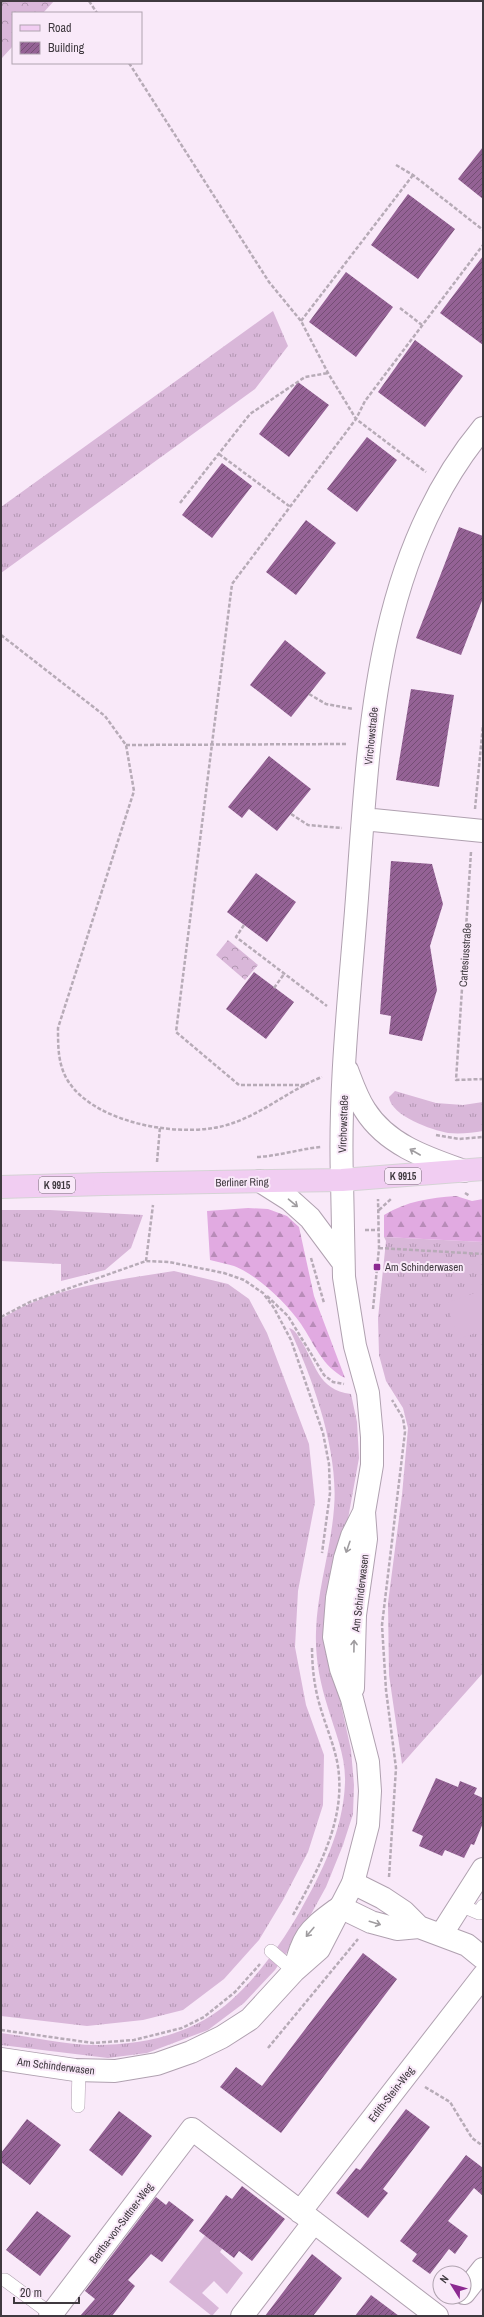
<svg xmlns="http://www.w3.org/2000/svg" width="484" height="2317" viewBox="0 0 484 2317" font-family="'Archivo Narrow',sans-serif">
  <defs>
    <pattern id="grass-tufts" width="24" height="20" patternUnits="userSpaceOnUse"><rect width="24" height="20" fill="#d9b7d9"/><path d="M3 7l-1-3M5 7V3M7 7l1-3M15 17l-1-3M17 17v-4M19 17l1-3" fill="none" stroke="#b196b1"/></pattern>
    <pattern id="forest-firs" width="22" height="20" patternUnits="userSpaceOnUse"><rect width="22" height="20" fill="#e1aae1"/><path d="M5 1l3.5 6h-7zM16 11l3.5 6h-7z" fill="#b88bb8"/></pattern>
    <pattern id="park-crowns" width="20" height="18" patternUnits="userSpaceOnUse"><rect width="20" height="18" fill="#d9b7d9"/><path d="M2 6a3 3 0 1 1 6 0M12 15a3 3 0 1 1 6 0" fill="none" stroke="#b196b1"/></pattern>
    <pattern id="building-hatch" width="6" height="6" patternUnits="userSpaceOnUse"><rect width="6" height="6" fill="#946295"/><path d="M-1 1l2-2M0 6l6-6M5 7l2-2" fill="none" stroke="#744e74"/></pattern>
  </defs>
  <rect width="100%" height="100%" fill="#f9e9f9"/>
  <!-- grass -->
  <path fill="url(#grass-tufts)" d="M273,311L288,346L255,389L1,573V507Z
    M395,1091L436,1103L463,1105L483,1102V1131C472,1133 460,1134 448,1133C432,1130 391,1116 389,1097Z
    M1,1210H50L143,1215L131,1248L105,1270L61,1281V1264L1,1261Z
    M384,1237L483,1242V1673L402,1764L389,1675L388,1603L402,1495L408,1428L403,1408L386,1381L379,1355L378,1318L386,1241Z
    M174,1271L228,1284L249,1299L267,1333L309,1444L315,1502L298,1591L295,1647L306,1705L324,1755L323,1805L308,1852L283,1900L259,1940L224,1979L183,2010L143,2020L87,2026L1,2016V1319C52,1286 115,1281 174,1271Z
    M289,1328C295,1330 297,1334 300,1339C316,1363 317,1390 351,1394L357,1422L359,1458L346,1530L337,1686L351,1750L354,1785L353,1814L343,1845L326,1887L304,1927L275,1970L244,2003L208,2030L147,2053L108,2058L1,2045V2033C33,2037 65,2045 97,2045C132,2045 173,2038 204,2020C243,1998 277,1951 299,1913C322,1872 343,1831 345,1783C346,1756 335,1732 328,1708C320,1683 315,1658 316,1632C317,1590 331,1550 334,1508C339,1452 313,1378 289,1328Z"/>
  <!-- forest -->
  <path fill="url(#forest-firs)" d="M456,1196L472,1201L483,1199V1242L384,1237V1215C407,1201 430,1198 456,1196Z
    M248,1208L268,1209L287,1216L299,1227L314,1296L345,1378C322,1366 315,1345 301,1324C287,1304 258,1275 234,1266C227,1264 218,1262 210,1260L207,1211Z"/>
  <!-- park -->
  <path fill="url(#park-crowns)" d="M1,1H54L43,13H13V46L1,59Z
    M228,940L258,965L245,980L216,955Z"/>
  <!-- garden -->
  <path fill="#d9b7d9" d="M483,1290V1330L459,1339L446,1303Z
    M207,2233L224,2246L220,2252L243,2273L227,2294L214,2281L202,2293L219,2308L212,2316L169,2282Z"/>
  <!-- building -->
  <path fill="url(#building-hatch)" d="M483,147V199L458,179Z
    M408,194L455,229L418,279L371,245Z
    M483,256V345L440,313Z
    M346,272L393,307L356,357L309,322Z
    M415,340L463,376L425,427L378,392Z
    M298,382L329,405L289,457L259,434Z
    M367,437L397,460L357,512L327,489Z
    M222,463L252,486L212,538L182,515Z
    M306,520L336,543L296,595L266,572Z
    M459,527L483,536V598L461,655L416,638Z
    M285,640L326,673L291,717L250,685Z
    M411,689L454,695L439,787L396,780Z
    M269,756L311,789L277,831L249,809L242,818L228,807Z
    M391,861L432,864L443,904L430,946L437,990L422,1041L389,1034L391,1016L380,1014Z
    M256,873L296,902L267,942L227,912Z
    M254,972L294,1002L266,1039L226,1009Z
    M436,1778L458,1787L460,1781L477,1788L474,1794L483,1798V1823L474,1845L471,1844L464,1858L445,1850L442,1856L419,1846L423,1836L412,1831Z
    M363,1953L397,1979L281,2133L220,2087L236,2067L262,2086Z
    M406,2109L430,2127L383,2189L388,2193L368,2218L336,2193L356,2168L360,2170Z
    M119,2111L152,2136L122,2176L89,2150Z
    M27,2119L61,2145L30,2185L1,2162V2153Z
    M466,2155L483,2168V2196L474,2188L448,2221L468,2236L455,2254L449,2249L430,2274L412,2261L417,2254L400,2241Z
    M242,2186L285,2219L252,2261L239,2251L234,2258L199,2231L226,2195L232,2199Z
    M156,2197L166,2205L169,2201L194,2220L162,2262L151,2254L128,2280L135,2286L112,2316H80L95,2299L85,2291Z
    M37,2211L71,2236L40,2276L6,2250Z
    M312,2254L342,2278L324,2302L313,2316H265Z
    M371,2295L399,2316H355Z"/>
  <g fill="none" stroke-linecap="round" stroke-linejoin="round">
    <defs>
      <path id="lane" d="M460,1905L479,1913L483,1906
        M271,1951L294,1971
        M78,2106L79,2070
        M1,2280H5L51,2314"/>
      <path id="street" d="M363,819L483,831
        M347,1070C352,1083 357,1098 365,1110C387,1145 427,1158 464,1171
        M342,1180C339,1091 349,1000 356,911C369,745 371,563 483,428
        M353,1883L383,1898L404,1912L419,1927L467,1945L483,1958
        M340,1907L371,1922L397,1929L419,1927
        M441,1935L483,1869
        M300,2212L483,1976
        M464,2293L483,2269
        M50,2316L192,2129L437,2316
        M242,2316L314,2222"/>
      <path id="secondary" d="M342,1180L344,1277L355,1346L368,1393L372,1437V1465L364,1512L366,1539L355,1615L353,1688
        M260,1181L290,1200L310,1218L342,1261
        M294,1971C304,1936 306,1932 336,1910
        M1,2059L75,2070L115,2071L157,2064L191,2052L222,2037L250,2019L294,1971L319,1949L353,1883L368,1825L370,1791L368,1762L352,1699L341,1669L334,1637L337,1598L345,1558L352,1536L364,1512"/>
      <path id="primary" d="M213,1182L342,1180L483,1169
        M1,1187L104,1184"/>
    </defs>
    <!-- lane casing -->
    <use href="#lane" stroke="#b0a1b0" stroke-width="14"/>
    <!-- street casing -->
    <use href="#street" stroke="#b0a1b0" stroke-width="24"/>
    <!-- secondary casing -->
    <use href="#secondary" stroke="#b0a1b0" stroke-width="24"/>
    <!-- primary casing -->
    <use href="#primary" stroke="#d5d3d5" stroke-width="24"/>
    <!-- path -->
    <path stroke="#b7abb7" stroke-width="2.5" stroke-dasharray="4 2" stroke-linecap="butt" d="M89,1L97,13
      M1,3L3,1
      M129,63L269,282L301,321L328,373L356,419L426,472
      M396,165L413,175L483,230
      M400,308L422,325
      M301,321L413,175
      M219,454L289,506
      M180,503L250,414L305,377L328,373
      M1,635L105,716L126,745L134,791L58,1028C58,1047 58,1065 68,1081C96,1125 187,1140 233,1123C265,1112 291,1089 322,1077
      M309,694L326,704L353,709
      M126,745L348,744
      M475,809L483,725
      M291,814L308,825L342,828
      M471,852L456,1080L483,1079
      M244,925L236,937L327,1006
      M274,988L284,974
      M305,1085H239L176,1032L232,584L356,419L365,401L483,245
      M436,1135L459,1139L483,1137
      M257,1157C279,1156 299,1149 321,1147
      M157,1162L160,1127
      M465,1193L470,1196
      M379,1210L391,1199
      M365,1230H379
      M379,1248L483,1254
      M311,1258L324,1303
      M146,1261L153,1205
      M267,1296L288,1316L324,1375L333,1382L344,1384
      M373,1309L379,1248L378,1199
      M1,1317L30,1302L146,1261L169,1262L224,1273L244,1280L263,1293L274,1308L291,1340L323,1433L329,1464L330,1493L322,1553
      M389,1877L396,1768L386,1690L382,1625L405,1432L403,1418L392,1400
      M293,1915C319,1868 348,1817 337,1761C333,1742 325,1724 320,1706C314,1686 312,1666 312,1646
      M1,2030L93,2043L134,2040L182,2028L204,2017L235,1992L260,1964
      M268,2048L358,1939
      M425,2087L450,2102L472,2138L483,2146"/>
    <!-- lane -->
    <use href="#lane" stroke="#fff" stroke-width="13"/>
    <!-- street -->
    <use href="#street" stroke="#fff" stroke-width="22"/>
    <!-- secondary -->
    <use href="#secondary" stroke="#fff" stroke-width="22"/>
    <!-- primary -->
    <use href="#primary" stroke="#f1cdf2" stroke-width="22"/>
    <defs>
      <path id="primary-bridge" d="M104,1184L213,1182"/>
    </defs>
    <!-- primary-bridge casing -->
    <use href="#primary-bridge" stroke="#d5d3d5" stroke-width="24" stroke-linecap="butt"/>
    <!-- primary-bridge -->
    <use href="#primary-bridge" stroke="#f1cdf2" stroke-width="22"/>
  </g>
  <!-- one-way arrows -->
  <defs><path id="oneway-shaft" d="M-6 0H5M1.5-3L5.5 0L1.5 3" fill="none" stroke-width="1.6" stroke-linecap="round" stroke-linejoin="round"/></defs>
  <g stroke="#9f9c9f">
    <use href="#oneway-shaft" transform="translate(415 1152) rotate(-150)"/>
    <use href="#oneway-shaft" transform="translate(293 1203) rotate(40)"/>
    <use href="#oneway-shaft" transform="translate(348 1547) rotate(109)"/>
    <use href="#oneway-shaft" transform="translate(354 1646) rotate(-89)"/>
    <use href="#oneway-shaft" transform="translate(375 1923) rotate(17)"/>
    <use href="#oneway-shaft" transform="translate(310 1932) rotate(130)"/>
  </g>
  <!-- markers -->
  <rect fill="#8c2991" stroke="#f9e9f9" stroke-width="1.5" x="373" y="1263" width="8" height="8" rx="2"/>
  <g text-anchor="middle" stroke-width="4" stroke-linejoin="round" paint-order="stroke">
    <!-- shield labels -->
    <g fill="#f9e9f9" stroke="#776e77" stroke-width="1">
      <rect x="385" y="1168" width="36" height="16" rx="3"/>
      <rect x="39" y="1177" width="36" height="16" rx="3"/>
    </g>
    <g font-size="10" font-weight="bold" fill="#3f393f">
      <text x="403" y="1180">K 9915</text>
      <text x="57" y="1189">K 9915</text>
    </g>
    <!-- street labels -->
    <g font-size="11" fill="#3f393f" stroke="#f9e9f9">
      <text transform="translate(371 736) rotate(-84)" y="4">Virchowstraße</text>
      <text transform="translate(465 955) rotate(-86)" y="4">Cartesiusstraße</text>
      <text transform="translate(343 1124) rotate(-88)" y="4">Virchowstraße</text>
      <text transform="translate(242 1182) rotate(-1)" y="4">Berliner Ring</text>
      <text transform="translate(360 1593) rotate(-83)" y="4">Am Schinderwasen</text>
      <text transform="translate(56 2066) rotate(7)" y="4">Am Schinderwasen</text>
      <text transform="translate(391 2094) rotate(-52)" y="4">Edith-Stein-Weg</text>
      <text transform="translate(121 2223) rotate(-53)" y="4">Bertha-von-Suttner-Weg</text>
    </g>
    <!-- poi labels -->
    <g font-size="11" fill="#3f393f" stroke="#f9e9f9" text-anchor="start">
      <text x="385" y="1271">Am Schinderwasen</text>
    </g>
  </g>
  <!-- border -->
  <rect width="484" height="2317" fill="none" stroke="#3f393f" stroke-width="4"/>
  <!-- legend -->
  <rect x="12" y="12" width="130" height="52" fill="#f9e9f9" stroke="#afa3af"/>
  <rect x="20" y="25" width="20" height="6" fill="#f1cdf2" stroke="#afa3af"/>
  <text x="48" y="32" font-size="12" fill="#3f393f">Road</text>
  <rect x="20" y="42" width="20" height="12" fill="url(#building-hatch)" stroke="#afa3af"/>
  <text x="48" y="52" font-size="12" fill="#3f393f">Building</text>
  <!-- north arrow -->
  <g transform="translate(452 2285) rotate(307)"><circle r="19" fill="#f9e9f9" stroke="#afa3af"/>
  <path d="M0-3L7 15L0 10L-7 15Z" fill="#8c2991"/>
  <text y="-6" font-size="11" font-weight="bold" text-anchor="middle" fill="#3f393f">N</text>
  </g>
  <!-- scale -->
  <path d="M14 2297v6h65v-6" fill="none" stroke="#3f393f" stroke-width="2"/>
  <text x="20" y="2297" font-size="12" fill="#3f393f" stroke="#f9e9f9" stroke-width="3" paint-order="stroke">20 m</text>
</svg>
